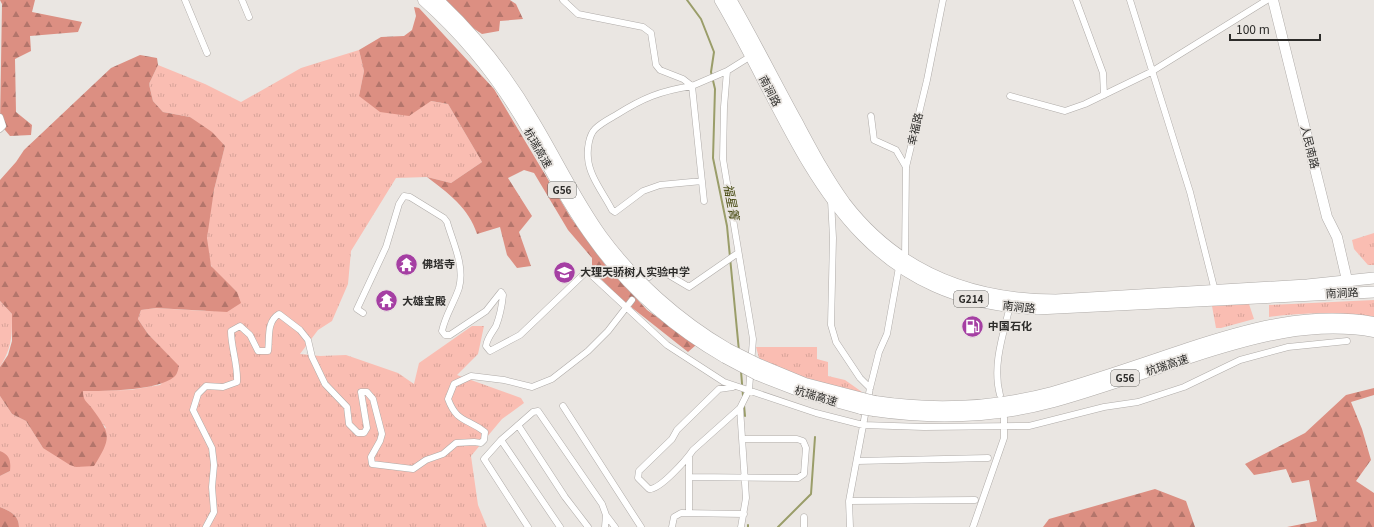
<svg xmlns="http://www.w3.org/2000/svg" width="1374" height="527" viewBox="0 0 1374 527" font-family="Georgia,'Noto Sans SC',serif">
  <defs>
    <pattern id="grass-tufts" width="24" height="20" patternUnits="userSpaceOnUse"><rect width="24" height="20" fill="#fabdb2"/><path d="M3 7l-1-3M5 7V3M7 7l1-3M15 17l-1-3M17 17v-4M19 17l1-3" fill="none" stroke="#d7a399"/></pattern>
    <pattern id="forest-firs" width="22" height="20" patternUnits="userSpaceOnUse"><rect width="22" height="20" fill="#dc8f82"/><path d="M5 1l3.5 6h-7zM16 11l3.5 6h-7z" fill="#b3756b"/></pattern>
  </defs>
  <rect width="100%" height="100%" fill="#eae6e2"/>
  <!-- grass -->
  <path fill="url(#grass-tufts)" d="M359,50L364,71L359,96L431,101L448,104L482,162L451,183L427,177L396,178L351,251L348,284L332,321L318,330L300,354L320,356L346,355L398,373L414,384L419,363L472,326H484L478,354L457,375L521,398L524,403L502,419L471,456L478,505L487,527H19C19,515 10,511 0,507V476L10,471L0,451V396L12,414L26,421L43,448L106,428L83,399V391L130,390L160,385L179,367L148,334L138,319L141,310L156,308L205,311L237,292C230,285 214,273 211,265C199,240 218,174 225,146L190,117L163,112L153,101L149,84L158,65L205,84L241,102L301,68Z
    M1374,233V265H1368L1354,249L1352,240Z
    M1374,300V317C1339,312 1305,312 1269,317V305Z
    M0,301L12,314C12,337 12,347 0,367Z
    M1249,304L1254,319L1221,328H1216L1212,306Z
    M756,347H817V359L828,362V376L845,380L862,392L860,394L826,386L760,361Z"/>
  <!-- forest -->
  <path fill="url(#forest-firs)" d="M0,0H35L32,12L82,22L78,32L30,36L31,51L15,59L16,112L32,125L31,135L10,136L0,124L2,4Z
    M442,0H510L516,4L523,19L500,21L499,31L482,34L461,20Z
    M414,7L419,8L494,89L571,218L606,266L647,310L696,345L688,352L621,299L592,270V258L568,230L534,173L524,170L508,178L532,216L519,232L531,266L517,268L507,255L500,227L477,234C469,208 448,193 427,177L451,183L482,162L448,104L431,101L409,116L380,112L359,96L364,71L359,50L381,37L404,36L412,30L416,16Z
    M140,55L157,58L158,65L149,84L153,101L163,112L190,117L212,132L225,146L214,190L207,238L211,266L237,292L241,303L227,312L156,308L141,310L138,319L148,334L179,366C178,370 177,375 174,377C157,391 106,391 83,391C83,400 86,401 91,407C111,434 112,437 94,466L76,467L70,465L43,448L26,421L12,414L0,396V367L8,355L12,341V314L0,301V180L16,162L24,150L111,68Z
    M1374,388V395L1351,402L1362,429L1371,460L1356,481L1374,493V527H1287L1317,521L1309,480L1292,483L1286,469L1254,475L1245,464L1305,433L1346,395Z
    M0,451C10,455 11,461 10,471L0,476Z
    M1155,489L1186,501L1195,527H1043L1049,519Z
    M0,507C10,511 19,515 19,527H0Z"/>
  <g fill="none" stroke-linecap="round" stroke-linejoin="round">
    <!-- stream -->
    <path stroke="#9a9d69" stroke-width="2" d="M687,0L701,19L714,52L711,72L715,89L713,158L727,226L739,351
      M741,371L743,396
      M744,405L745,416
      M748,527V525
      M778,527L811,494L815,437"/>
    <defs>
      <path id="minor" d="M185,0L207,53
        M242,0L249,17
        M563,0L578,14L643,27L651,33L656,65L660,70L683,79L692,86
        M1076,0L1103,73L1104,95
        M1130,0L1190,192L1215,291
        M692,86C660,91 643,98 616,115C609,119 601,123 595,129C589,135 587,149 588,158C589,176 604,194 612,210L615,212L643,191L660,185L702,181
        M1010,96L1065,111L1085,104L1151,72L1267,0
        M871,116L874,140L896,150L906,167
        M0,117L3,126L0,129
        M831,200L833,238L831,325L836,342L860,378L870,388
        M704,201L692,86L727,71
        M905,260L906,167L927,80L943,0
        M649,277L654,272L662,271L689,287L738,253
        M363,313L357,309L386,247L399,204L404,196L410,197L444,218L447,222C453,243 465,266 459,288C454,303 445,316 442,331L445,335H450L486,311L501,292L503,295C502,305 500,316 496,326C492,333 487,338 486,346L490,351L520,335L587,271L667,345L724,382L816,413L863,425L924,427L1029,426L1104,407L1138,402L1184,387L1240,360L1288,347L1347,341
        M733,387L719,389L677,430L672,439L639,471L638,478L649,489C660,490 687,459 693,450L740,408
        M1000,395C992,366 1003,335 1010,306
        M563,406L641,527
        M518,425L565,497L588,527
        M501,440L560,527
        M689,457V477L798,478L804,474L806,448L803,441L797,439H743
        M857,461L988,458
        M689,477V513
        M849,501L975,500
        M606,515L615,527
        M804,517V527
        M206,527L214,512L212,487L214,465L212,448L193,410L198,394L206,386L223,387L237,382C238,364 231,348 231,331L240,326L250,335L258,351H268C270,338 266,322 279,314L300,330L308,340L312,357L325,384L347,407L349,424L358,433H364L367,428L361,392H367L373,399L382,434L380,441L371,457L372,464L413,469L426,460L443,454L456,443L474,442L481,443L484,440L485,432C467,418 457,423 448,399L454,384L471,376L504,380L532,387L552,379L588,351L608,331L632,300
        M528,527L484,459L501,440L533,412L538,411L602,504L606,515L605,527
        M672,527L674,517L681,513L744,514
        M741,527L746,498L740,408L749,390L753,339L723,159L724,107L727,71L751,56
        M850,527L849,501L870,388L879,352L887,334L899,267
        M973,527L1004,438V418"/>
      <path id="primary" d="M1273,0L1327,217L1337,237L1350,293"/>
      <path id="trunk" d="M720,0C804,143 839,299 1037,309L1374,292
        M731,0C754,40 775,82 797,122C812,150 826,177 845,203C898,272 971,300 1056,300L1307,285L1374,278"/>
      <path id="motorway" d="M424,0C461,33 493,71 519,114C545,156 565,201 595,241C629,288 675,328 725,357
        M437,0C475,35 507,76 533,121C556,159 575,200 601,236C634,281 679,321 727,349
        M759,365L805,384L863,399
        M757,374L803,392L861,408
        M875,402C934,411 995,408 1052,393C1098,380 1143,364 1188,349C1249,329 1308,312 1374,323
        M874,410C934,419 995,417 1054,401C1101,388 1147,371 1193,356C1252,337 1311,320 1374,331"/>
    </defs>
    <!-- minor casing -->
    <use href="#minor" stroke="#afaba8" stroke-width="7"/>
    <!-- primary casing -->
    <use href="#primary" stroke="#afaba8" stroke-width="11"/>
    <!-- trunk casing -->
    <use href="#trunk" stroke="#afaba8" stroke-width="12"/>
    <!-- motorway casing -->
    <use href="#motorway" stroke="#afaba8" stroke-width="13"/>
    <!-- minor -->
    <use href="#minor" stroke="#fff" stroke-width="6"/>
    <!-- primary -->
    <use href="#primary" stroke="#fff" stroke-width="10"/>
    <!-- trunk -->
    <use href="#trunk" stroke="#fff" stroke-width="11"/>
    <!-- motorway -->
    <use href="#motorway" stroke="#fff" stroke-width="12"/>
    <defs>
      <path id="motorway-bridge" d="M727,349L759,365
        M725,357L757,374
        M863,399L875,402
        M861,408L874,410"/>
    </defs>
    <!-- motorway-bridge casing -->
    <use href="#motorway-bridge" stroke="#afaba8" stroke-width="13" stroke-linecap="butt"/>
    <!-- motorway-bridge -->
    <use href="#motorway-bridge" stroke="#fff" stroke-width="12"/>
  </g>
  <!-- icons -->
  <defs>
    <symbol id="temple-disc" viewBox="-11 -11 22 22"><circle r="9.5" fill="#a53fa3" stroke="#eae6e2"/><path d="M0-6L5-2H3V0L6.5 2.5H4V6H1.5V3h-3V6H-4V2.5H-6.5L-3 0V-2H-5Z" fill="#fff"/></symbol>
    <symbol id="school-disc" viewBox="-11 -11 22 22"><circle r="9.5" fill="#a53fa3" stroke="#eae6e2"/><path d="M0-5L7-2L0 1L-7-2ZM-4 1L0 2.5L4 1V4Q0 6-4 4Z" fill="#fff"/></symbol>
    <symbol id="fuel-disc" viewBox="-11 -11 22 22"><circle r="9.5" fill="#a53fa3" stroke="#eae6e2"/><path d="M-5.5-6h7V0h2V4h1.3V-2.5L3-4.5l.8-.8L6-3V5H2.5V1h-1V6h-7ZM-4.2-4.7v3.2H.2V-4.7Z" fill="#fff"/></symbol>
  </defs>
  <g fill-rule="evenodd">
    <use href="#temple-disc" x="394" y="252" width="25" height="25"/>
    <use href="#school-disc" x="552" y="260" width="25" height="25"/>
    <use href="#temple-disc" x="374" y="288" width="25" height="25"/>
    <use href="#fuel-disc" x="960" y="314" width="25" height="25"/>
  </g>
  <g text-anchor="middle" stroke-width="3.5" stroke-linejoin="round" paint-order="stroke">
    <!-- shield labels -->
    <g fill="#eae6e2" stroke="#666461" stroke-width="1">
      <rect x="548" y="182" width="28" height="16" rx="3"/>
      <rect x="954" y="291" width="34" height="16" rx="3"/>
      <rect x="1111" y="370" width="28" height="16" rx="3"/>
    </g>
    <g font-size="10" font-weight="bold" fill="#2d2c2a">
      <text x="562" y="194">G56</text>
      <text x="971" y="303">G214</text>
      <text x="1125" y="382">G56</text>
    </g>
    <!-- street labels -->
    <g font-size="11" fill="#2d2c2a" stroke="#eae6e2">
      <text transform="translate(770 91) rotate(62)" y="4">南涧路</text>
      <text transform="translate(915 129) rotate(-77)" y="4">幸福路</text>
      <text transform="translate(1310 147) rotate(76)" y="4">人民南路</text>
      <text transform="translate(538 148) rotate(60)" y="4">杭瑞高速</text>
      <text transform="translate(1342 293) rotate(-3)" y="4">南涧路</text>
      <text transform="translate(1019 307) rotate(6)" y="4">南涧路</text>
      <text transform="translate(1167 365) rotate(-18)" y="4">杭瑞高速</text>
      <text transform="translate(816 396) rotate(17)" y="4">杭瑞高速</text>
    </g>
    <!-- poi labels -->
    <g font-size="11" font-weight="bold" fill="#2d2c2a" stroke="#eae6e2" text-anchor="start">
      <text x="422" y="268">佛塔寺</text>
      <text x="580" y="276">大理天骄树人实验中学</text>
      <text x="402" y="305">大雄宝殿</text>
      <text x="988" y="330">中国石化</text>
    </g>
    <!-- water labels -->
    <g font-size="12" font-style="italic" fill="#44470e" stroke="#eae6e2">
      <text transform="translate(731 202) rotate(79)" y="4">福星箐</text>
    </g>
  </g>
  <!-- scale -->
  <path d="M1230 34v6h90v-6" fill="none" stroke="#2d2c2a" stroke-width="2"/>
  <text x="1236" y="34" font-size="12" fill="#2d2c2a" stroke="#eae6e2" stroke-width="3" paint-order="stroke">100 m</text>
</svg>
